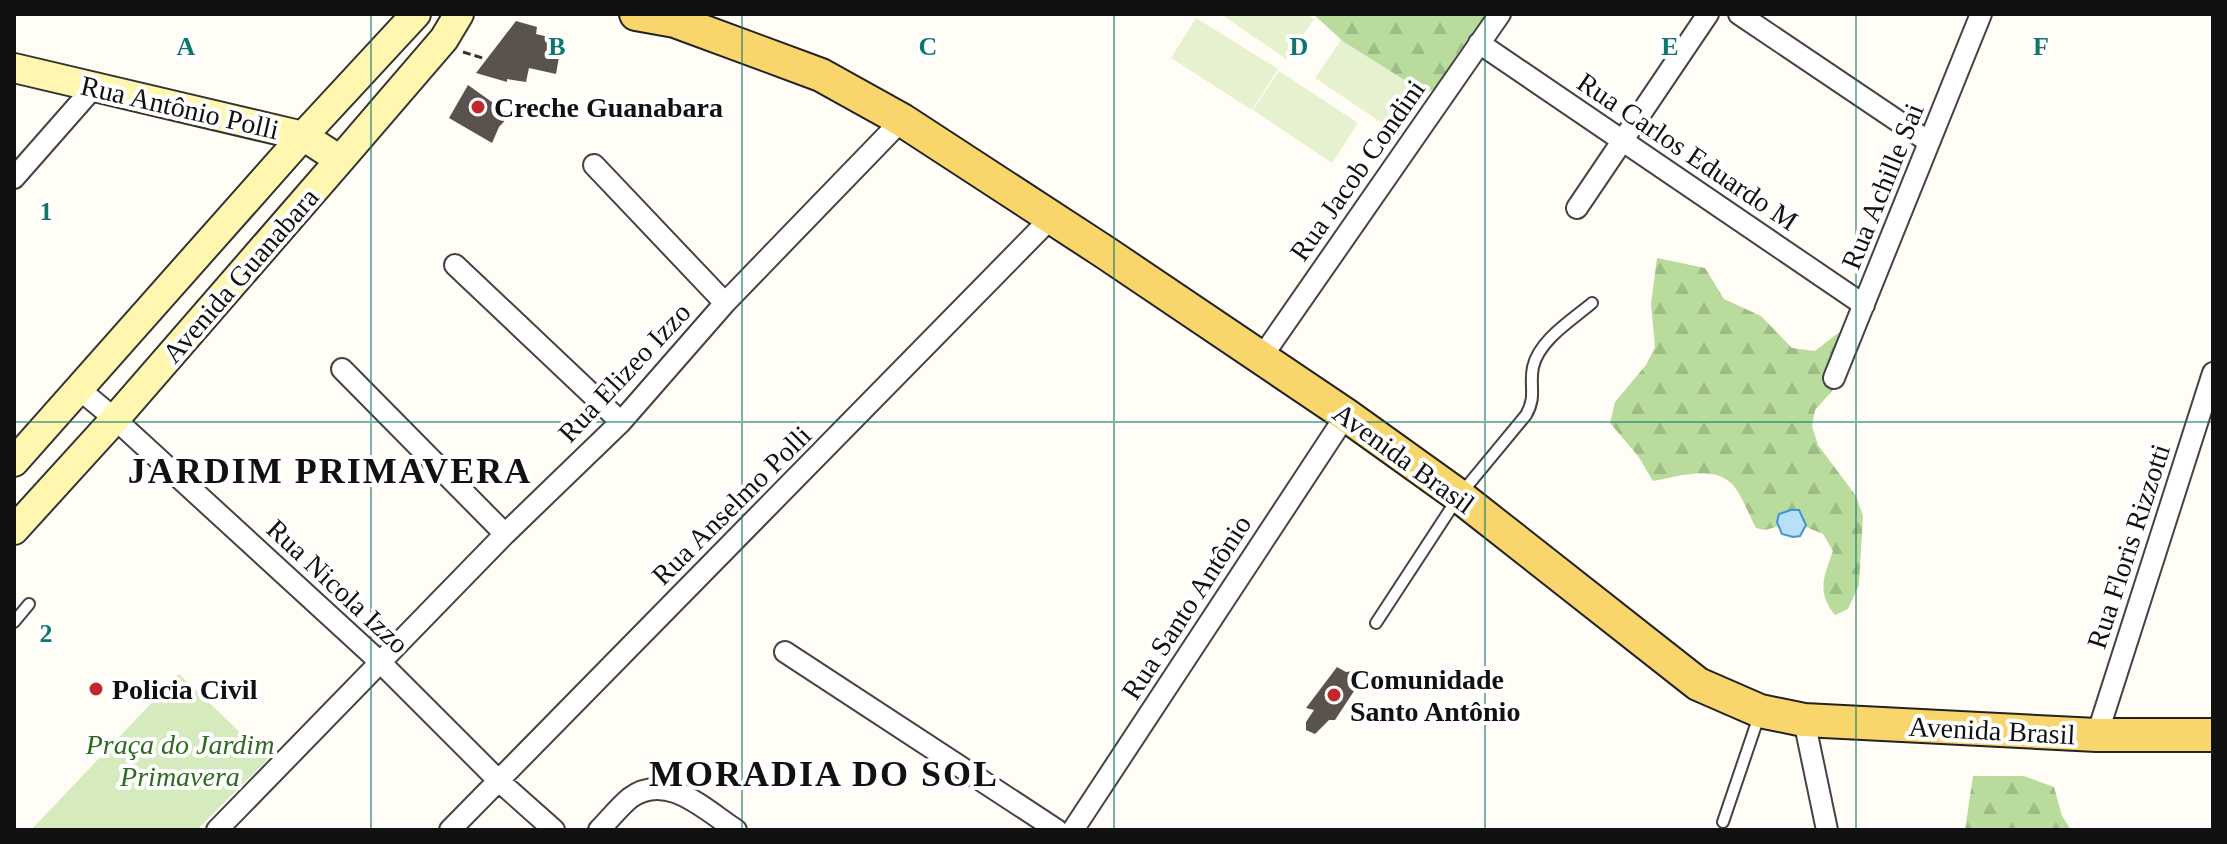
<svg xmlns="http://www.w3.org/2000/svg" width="2227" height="844" viewBox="0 0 2227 844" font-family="Georgia,serif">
  <defs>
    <pattern id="forest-firs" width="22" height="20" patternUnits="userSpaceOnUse" patternTransform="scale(2)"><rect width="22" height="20" fill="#b9dc9c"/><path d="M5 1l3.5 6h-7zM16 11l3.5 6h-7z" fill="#9ebc85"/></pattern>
  </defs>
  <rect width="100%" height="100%" fill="#fffdf5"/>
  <!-- forest -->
  <path fill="url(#forest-firs)" d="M1313,14H1486L1458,53L1440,85L1426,94C1382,83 1347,44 1313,14Z
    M1657,258L1705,268L1724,299L1761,316L1792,348L1815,351L1838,333L1847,337L1832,391L1815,410L1812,426L1818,445L1856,496L1863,516L1859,585L1848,609L1835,615C1816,592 1824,576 1833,551L1823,534L1794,522L1765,530L1756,528C1749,515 1742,495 1732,484C1712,464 1677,477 1653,481L1638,456L1610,423L1615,402L1646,365L1655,347L1651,304Z
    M1973,776H2024L2054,787L2062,816L2071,830H1965Z"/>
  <!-- park -->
  <path fill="#d5ebbd" d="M179,674L268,759L197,830H31Z"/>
  <!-- pitch -->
  <path fill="#e6f2cf" d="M1221,14H1306L1314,19L1286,59Z
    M1196,18L1278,69L1252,110L1171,58Z
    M1341,40L1422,91L1394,131L1315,78Z
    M1279,71L1358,123L1332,163L1253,110Z"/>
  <!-- water -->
  <path fill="#b9e0f7" stroke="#3f96cf" stroke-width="2" d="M1791,510H1799L1806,525L1800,536L1793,537L1782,534L1777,522L1779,514Z"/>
  <!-- building -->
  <path fill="#5a524d" d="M516,21L537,27L536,34L562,40L556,74L529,68L526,82L507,79V82L476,73Z
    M468,85L510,115L499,127L492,143L449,118Z
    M1337,667L1346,672L1354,671L1360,682L1335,720H1329L1315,734L1306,730V722L1314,710L1306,708Z"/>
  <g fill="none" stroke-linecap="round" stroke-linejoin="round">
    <defs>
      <path id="service" d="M14,622L29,604
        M1376,623L1459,496L1526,415C1537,396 1529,386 1533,367C1539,340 1572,320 1592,303
        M1723,822L1760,713"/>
      <path id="minor" d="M1739,14L1929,142
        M1479,43L1864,305
        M594,165L725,303
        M14,178L94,87
        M1577,208L1708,14
        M455,265L621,422
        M1261,358L1500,14
        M342,369L505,534
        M1834,378L1981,14
        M79,389L115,419L380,662L499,781L554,830
        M785,652L1057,830
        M1804,720L1827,830
        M2097,735L2213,373
        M217,830L505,534L621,422L725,303L902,120
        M450,830L1051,218
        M599,830C609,820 619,807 630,798C667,771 705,810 736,830
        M1073,830L1346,415"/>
      <path id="secondary" d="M14,68L303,136L340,160
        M14,462L303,136L416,14
        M14,530L115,419L340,160L444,39L459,14"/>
      <path id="primary" d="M636,14L675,21L821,75L902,120L1106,253L1346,415L1459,496L1698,684L1760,711L1804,720L2097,735H2213"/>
    </defs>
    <!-- service casing -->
    <use href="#service" stroke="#444" stroke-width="14"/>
    <!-- minor casing -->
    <use href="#minor" stroke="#444" stroke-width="24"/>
    <!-- secondary casing -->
    <use href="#secondary" stroke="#333" stroke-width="32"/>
    <!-- primary casing -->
    <use href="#primary" stroke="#222" stroke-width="36"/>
    <!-- path -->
    <path stroke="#333" stroke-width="3" stroke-dasharray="8 4" stroke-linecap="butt" d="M463,52L486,59"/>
    <!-- service -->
    <use href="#service" stroke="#fff" stroke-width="10"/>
    <!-- minor -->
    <use href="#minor" stroke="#fff" stroke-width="20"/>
    <!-- secondary -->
    <use href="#secondary" stroke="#fff6b0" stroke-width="28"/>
    <!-- primary -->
    <use href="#primary" stroke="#f9d66b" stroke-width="32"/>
  </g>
  <!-- grid -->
  <path fill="none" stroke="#0f766e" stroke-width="2" stroke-opacity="0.55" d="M371,14V830M742,14V830M1114,14V830M1485,14V830M1856,14V830M14,422H2213"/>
  <!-- markers -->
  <g fill="#c4262e" stroke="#fff" stroke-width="3">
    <circle cx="478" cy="107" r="8"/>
    <circle cx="96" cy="689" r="8"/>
    <circle cx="1334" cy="695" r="8"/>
  </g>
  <g text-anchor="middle" stroke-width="8" stroke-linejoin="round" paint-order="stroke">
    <!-- street labels -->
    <g font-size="28" fill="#111" stroke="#fff">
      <text transform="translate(180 107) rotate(13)" y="10">Rua Antônio Polli</text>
      <text transform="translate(1688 151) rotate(34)" y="10">Rua Carlos Eduardo M</text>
      <text transform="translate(1357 170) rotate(-55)" y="10">Rua Jacob Condini</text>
      <text transform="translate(1882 186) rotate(-68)" y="10">Rua Achille Sai</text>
      <text transform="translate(240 275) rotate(-49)" y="10">Avenida Guanabara</text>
      <text transform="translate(624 372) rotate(-47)" y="10">Rua Elizeo Izzo</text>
      <text transform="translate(1404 458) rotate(36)" y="10">Avenida Brasil</text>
      <text transform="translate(731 505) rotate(-45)" y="10">Rua Anselmo Polli</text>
      <text transform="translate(2128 546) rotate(-72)" y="10">Rua Floris Rizzotti</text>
      <text transform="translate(338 586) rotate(43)" y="10">Rua Nicola Izzo</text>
      <text transform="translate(1186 607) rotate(-57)" y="10">Rua Santo Antônio</text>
      <text transform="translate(1992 730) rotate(3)" y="10">Avenida Brasil</text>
    </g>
    <!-- poi labels -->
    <g font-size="28" font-weight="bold" fill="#111" stroke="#fff" text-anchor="start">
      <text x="494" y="117">Creche Guanabara</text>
      <text x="1350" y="689">Comunidade<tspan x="1350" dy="32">Santo Antônio</tspan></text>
      <text x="112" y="699">Policia Civil</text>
    </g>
    <!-- park labels -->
    <g font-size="28" font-style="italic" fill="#2f6b1f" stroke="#fff">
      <text x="180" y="754">Praça do Jardim<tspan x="180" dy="32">Primavera</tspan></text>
    </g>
    <!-- district labels -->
    <g font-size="36" font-weight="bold" letter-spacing="2" fill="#111" stroke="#fff">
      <text x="330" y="483">JARDIM PRIMAVERA</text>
      <text x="824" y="786">MORADIA DO SOL</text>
    </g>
  </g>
  <g font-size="26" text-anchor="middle" font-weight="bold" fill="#0f766e" stroke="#fff" stroke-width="8" stroke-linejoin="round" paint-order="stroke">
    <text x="186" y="55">A</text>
    <text x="557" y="55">B</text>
    <text x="928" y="55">C</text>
    <text x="1299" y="55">D</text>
    <text x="1670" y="55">E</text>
    <text x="2041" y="55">F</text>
    <text x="46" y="220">1</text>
    <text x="46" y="642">2</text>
  </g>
  <!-- border -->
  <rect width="2227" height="844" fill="none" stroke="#111111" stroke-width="32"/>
</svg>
